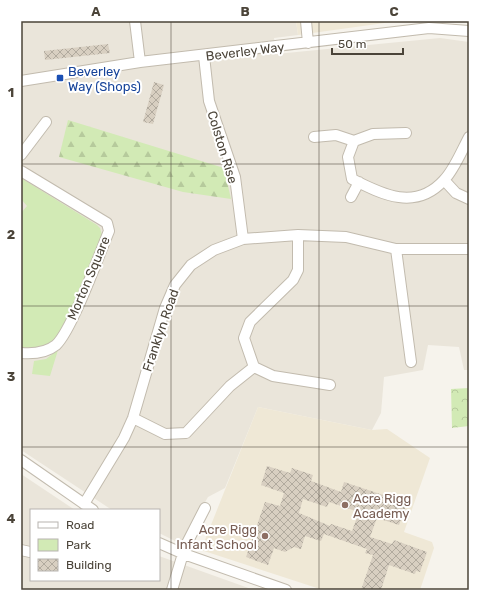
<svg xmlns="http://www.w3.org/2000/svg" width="490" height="611" viewBox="0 0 490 611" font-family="Rubik,sans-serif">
  <defs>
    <pattern id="forest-firs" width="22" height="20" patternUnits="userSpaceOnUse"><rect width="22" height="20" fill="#d2eab5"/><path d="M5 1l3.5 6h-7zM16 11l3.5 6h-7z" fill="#b6ca9c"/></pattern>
    <pattern id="park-crowns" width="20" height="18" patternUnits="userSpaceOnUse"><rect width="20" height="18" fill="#d2eab5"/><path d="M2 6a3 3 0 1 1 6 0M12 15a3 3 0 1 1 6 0" fill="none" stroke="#b6ca9c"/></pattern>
    <pattern id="building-cross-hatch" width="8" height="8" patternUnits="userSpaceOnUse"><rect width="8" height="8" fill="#d8cfc1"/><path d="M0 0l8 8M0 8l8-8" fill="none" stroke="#b1aa9e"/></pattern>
  </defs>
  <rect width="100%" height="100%" fill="#f6f3ec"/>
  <!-- residential -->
  <path fill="#eae5da" d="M21,21H296L298,35L274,38L276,54L440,38L469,42V370H464L459,347L428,345L423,370L384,377L381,413L372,430L258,407L225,488L208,497L181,544L159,533V510H112L21,450Z
    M21,474L75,510H31V580H159V556L254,590H21Z"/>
  <!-- education -->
  <path fill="#efe8d6" d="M296,21H399L298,35Z
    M258,407L357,427L372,430L387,429L430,458L404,532L432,542L434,548L420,590H323L201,550Z"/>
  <!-- green -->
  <path fill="#d2eab5" d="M21,178L97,225L100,228L102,235C90,265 74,324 50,344C41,351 32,352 21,352V213L27,206L21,199Z
    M58,350L50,376L32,374L34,361L46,359Z"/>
  <!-- forest -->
  <path fill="url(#forest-firs)" d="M68,120L224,168L231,199L183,192L59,157Z"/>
  <!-- park -->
  <path fill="url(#park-crowns)" d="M469,388V426L452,428L451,389Z"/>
  <!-- building -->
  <path fill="url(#building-cross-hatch)" fill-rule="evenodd" d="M108,44L110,53L45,60L44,51Z
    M154,82L164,85L153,124L143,122Z
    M267,466L290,473L292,468L313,475L311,481L341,492L344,482L407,503L399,525L377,518L370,537L392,544L394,540L427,552L420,572L416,571L415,574L389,565L381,590H361L373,555L365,553L367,549L324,534L321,541L305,536L301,549L294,547L285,552L274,548L268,565L246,557L265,502L280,506L284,493L261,485ZM303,499L327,507L329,502L359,512L352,531L331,524L330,526L299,513Z"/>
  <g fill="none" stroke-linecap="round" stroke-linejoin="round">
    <defs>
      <path id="minor" d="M135,21L140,62
        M306,21L308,43
        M204,56L209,101L235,177L243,239
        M21,81L140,62L429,28L469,31
        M406,133L373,134L354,141L348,157L352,179C383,195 416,211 444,180C454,170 462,150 469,137
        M314,137L336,135L354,141
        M21,155L46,122
        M21,171L107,223L109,231C99,255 72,330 56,345C46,353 33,354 21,353
        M444,180L456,193L469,199
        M351,197L359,182
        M298,235V270L293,280L250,322L244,338L254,367L273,376L330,385
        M396,249L411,362
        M133,418L165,434L186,433L230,386L254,367
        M21,460L93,510
        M84,504L124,438L133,418L165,308L175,285L191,265L214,250L243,239L298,235L346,237L396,249H469
        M159,543L184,554L286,590
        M21,550L30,552
        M172,590L185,547L205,508"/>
    </defs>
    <!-- minor casing -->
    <use href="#minor" stroke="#c2bbae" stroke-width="12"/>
    <!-- minor -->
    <use href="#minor" stroke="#fff" stroke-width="10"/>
  </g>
  <!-- grid -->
  <path fill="none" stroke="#4b4439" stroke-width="1" stroke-opacity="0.55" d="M171,21V590M319,21V590M21,164H469M21,306H469M21,447H469"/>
  <!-- markers -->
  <rect fill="#1a4fb4" stroke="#fff" stroke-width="1.5" x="56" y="74" width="8" height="8" rx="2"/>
  <g fill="#8d6e63" stroke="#fff" stroke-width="1.5">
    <circle cx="345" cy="505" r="4"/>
    <circle cx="265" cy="536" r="4"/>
  </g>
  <g text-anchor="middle" stroke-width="4" stroke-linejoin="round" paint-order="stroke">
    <!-- street labels -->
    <g font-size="13" fill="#4b4439" stroke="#fff">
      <text transform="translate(245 51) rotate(-7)" y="5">Beverley Way</text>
      <text transform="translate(223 147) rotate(73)" y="5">Colston Rise</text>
      <text transform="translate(88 278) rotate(-67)" y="5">Morton Square</text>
      <text transform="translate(160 330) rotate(-71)" y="5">Franklyn Road</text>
    </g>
    <!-- transit labels -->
    <g font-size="13" fill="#164399" stroke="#fff" text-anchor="start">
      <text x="68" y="76">Beverley<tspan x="68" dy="15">Way (Shops)</tspan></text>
    </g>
    <!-- education labels -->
    <g font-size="13" fill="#785e54" stroke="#fff" text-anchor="start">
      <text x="353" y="503">Acre Rigg<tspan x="353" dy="15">Academy</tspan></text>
      <text x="257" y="534" text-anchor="end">Acre Rigg<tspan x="257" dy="15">Infant School</tspan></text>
    </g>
  </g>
  <!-- border -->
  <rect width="490" height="611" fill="none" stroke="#ffffff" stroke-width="44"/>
  <!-- legend -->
  <rect x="30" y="509" width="130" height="72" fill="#ffffff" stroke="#b7b4b0"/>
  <rect x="38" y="522" width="20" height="6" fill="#ffffff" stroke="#b7b4b0"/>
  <text x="66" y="529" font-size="12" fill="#4b4439">Road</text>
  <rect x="38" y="539" width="20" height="12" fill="#d2eab5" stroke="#b7b4b0"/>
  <text x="66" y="549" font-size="12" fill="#4b4439">Park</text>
  <rect x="38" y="559" width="20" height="12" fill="url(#building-cross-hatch)" stroke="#b7b4b0"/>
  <text x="66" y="569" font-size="12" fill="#4b4439">Building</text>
  <!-- scale -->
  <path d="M332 48v6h71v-6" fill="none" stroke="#4b4439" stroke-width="2"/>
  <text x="338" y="48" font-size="12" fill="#4b4439" stroke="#ffffff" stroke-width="3" paint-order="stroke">50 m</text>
  <rect x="22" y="22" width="446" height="567" fill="none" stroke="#4b4439" stroke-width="1.5"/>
  <g font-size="13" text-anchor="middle" font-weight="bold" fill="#4b4439">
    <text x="96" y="16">A</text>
    <text x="245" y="16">B</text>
    <text x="394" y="16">C</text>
    <text x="11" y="97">1</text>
    <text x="11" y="239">2</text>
    <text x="11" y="381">3</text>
    <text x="11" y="523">4</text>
  </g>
</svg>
